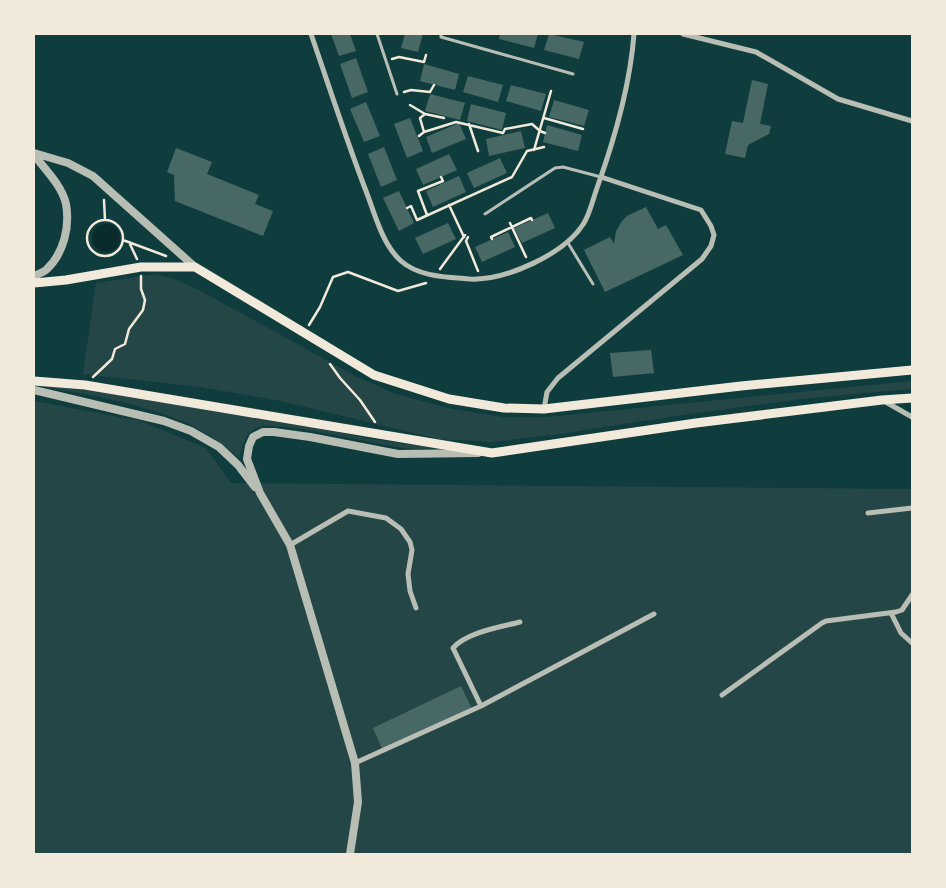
<svg xmlns="http://www.w3.org/2000/svg" width="946" height="888" viewBox="0 0 946 888" font-family="Literata,serif">
  <rect width="100%" height="100%" fill="#0f3d3e"/>
  <!-- green -->
  <path fill="#244646" d="M155,274L174,279L199,290L355,376L396,394L448,408L503,417H547L912,381V389L810,398L689,414L560,434L492,442L439,439L276,400L200,387L83,374L96,283Z
    M34,385L99,391L288,422L366,438L407,444L451,448C435,448 419,450 404,448C378,445 273,419 256,428C245,433 242,447 239,458C225,447 211,435 195,427C149,404 85,394 34,385Z
    M34,401L141,421L206,448L231,483L912,489V854H34Z"/>
  <!-- water -->
  <path fill="#0a2a2b" d="M92 238a14 14 0 1 1 28 0a14 14 0 1 1-28 0Z"/>
  <!-- building -->
  <path fill="#486865" d="M331,34H350L356,51L339,56Z
    M405,34H423L418,52L401,48Z
    M500,34H538L534,48L499,39Z
    M549,34L584,42L579,59L544,50Z
    M356,58L368,92L352,98L340,64Z
    M424,64L459,74L455,90L420,81Z
    M468,76L503,85L498,102L463,92Z
    M752,80L768,84L760,124L771,126L769,134L748,145L745,158L725,154L732,121L743,123Z
    M511,85L546,94L541,111L506,101Z
    M430,94L465,103L460,120L425,111Z
    M554,100L589,110L584,126L549,117Z
    M366,102L380,136L364,142L350,109Z
    M471,104L506,113L502,130L467,121Z
    M410,118L423,151L407,158L394,124Z
    M459,123L466,139L432,153L426,137Z
    M547,125L582,135L578,151L543,142Z
    M521,131L525,148L489,156L486,139Z
    M384,147L397,180L381,187L368,154Z
    M176,148L212,162L207,174L259,195L255,204L273,211L263,236L175,201L174,175L167,172Z
    M449,154L457,170L423,185L416,169Z
    M500,158L507,173L474,188L467,173Z
    M459,176L466,192L433,207L426,191Z
    M399,191L414,223L399,231L383,198Z
    M646,207L658,229L666,225L683,255L605,292L584,250L610,237L614,244L616,231L622,221L627,216Z
    M548,213L555,228L522,243L514,228Z
    M448,223L456,239L423,254L415,238Z
    M508,232L515,247L482,262L475,247Z
    M651,350L654,373L613,377L610,353Z
    M461,686L472,709L383,751L373,728Z"/>
  <g fill="none" stroke-linecap="round" stroke-linejoin="round">
    <!-- path -->
    <path stroke="#f1e9da" stroke-width="2.5" d="M392,59L399,57L424,62L426,55
      M404,92L411,90L430,92L434,85
      M410,105L425,114L444,118
      M544,118L583,129
      M469,124L478,151
      M424,132L456,122L503,133L505,129L532,124L540,131L545,133
      M419,136L424,132L420,118L425,114
      M534,150L551,91
      M104,200L105,220
      M449,205L464,237
      M407,208L411,206L417,220L512,177L527,151L544,147
      M427,215L418,191L443,181L441,177
      M87 238a18 18 0 1 1 36 0a18 18 0 1 1-36 0Z
      M510,223L526,257
      M468,237L466,241L478,271
      M492,239L491,237L531,218L532,220
      M123,240L166,256
      M129,242L137,259
      M440,269L465,235
      M309,325L320,307L333,277L348,272L398,291L426,283
      M330,364L340,378L360,400L375,422
      M93,377L112,359L115,349L125,344L129,329L143,310L145,300L141,289V276"/>
    <!-- service -->
    <path stroke="#b8beb3" stroke-width="3" d="M377,34L397,94
      M441,34V37L573,74
      M485,214L555,168L563,167L601,177
      M568,243L593,284"/>
    <!-- minor -->
    <path stroke="#b8beb3" stroke-width="5" d="M311,34C329,86 346,139 366,191C375,214 382,244 401,261C419,277 447,277 470,279C505,281 565,254 584,223C590,213 593,199 597,188C615,138 630,86 634,34
      M683,34L756,52L838,99L912,121
      M884,401L912,417
      M544,409L547,392L558,378L702,259L711,246L714,235L711,226L701,210L601,177
      M868,513L912,508
      M290,545L348,511L386,518L401,529L410,542L412,550L408,574L410,591L416,608
      M891,613L901,633L912,643
      M722,695L822,623L826,621L896,612L902,610L912,595
      M481,706L453,648C467,632 501,627 520,622
      M355,763L481,706L654,614"/>
    <!-- tertiary -->
    <path stroke="#b8beb3" stroke-width="8" d="M34,153L68,163L93,176L195,267
      M34,155C45,169 62,186 66,204C70,226 64,253 47,269C44,272 38,274 34,276
      M34,390L164,421L191,431L219,447L238,465L255,487
      M350,854L358,802L355,763L290,545L260,493L247,459L249,446L253,437L263,432H274L310,437L398,454L478,453"/>
    <!-- secondary -->
    <path stroke="#f1e9da" stroke-width="9" d="M34,283L66,280L141,267H195L374,375L449,399L504,408L544,409L741,386L912,370
      M34,381L85,385L492,453L696,423L882,400L912,398"/>
  </g>
  <!-- border -->
  <rect width="946" height="888" fill="none" stroke="#f1e9da" stroke-width="70"/>
</svg>
